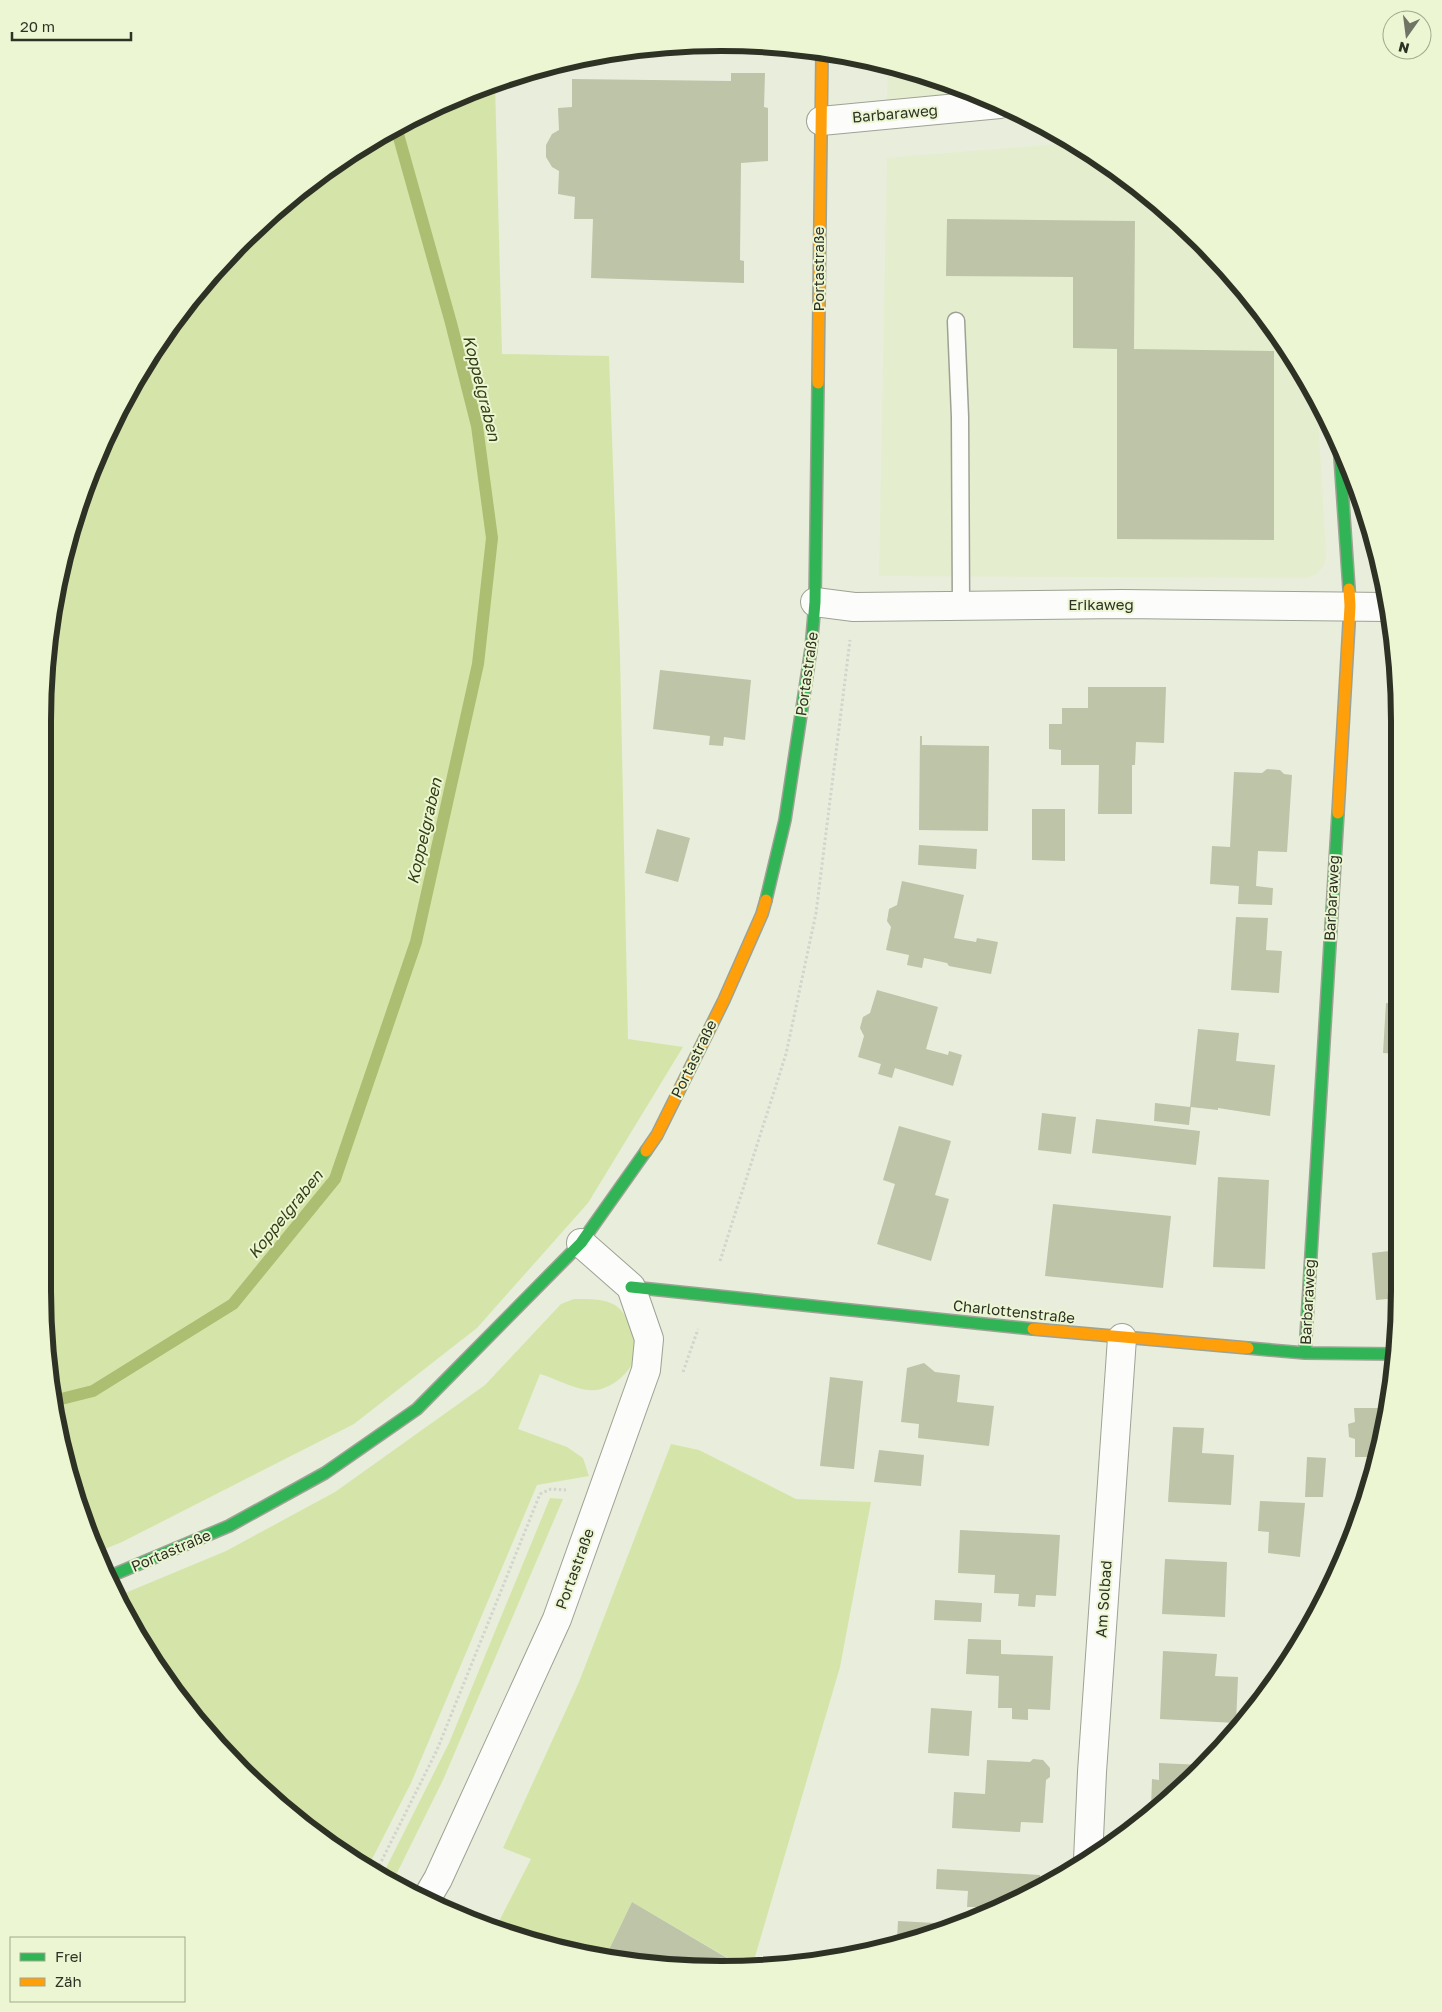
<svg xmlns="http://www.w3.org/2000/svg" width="1442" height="2012" viewBox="0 0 1442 2012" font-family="'Golos Text',sans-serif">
  <rect width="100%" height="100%" fill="#e8eedb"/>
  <!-- built -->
  <path fill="#e4edce" d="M888,64L897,66L982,98L887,106Z
    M1071,143L1134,183L1231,274L1308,382L1317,398L1326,556L1324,565L1317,574L1306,578L879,576L887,158Z"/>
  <!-- green -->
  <path fill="#d5e5aa" d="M495,82L502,354L609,356L620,655L628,1039L683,1047L588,1203L477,1328L354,1424L122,1542L95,1553L66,1467L43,1291V721L56,588L94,462L134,382L211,274L274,211L382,133Z
    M574,1299C588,1299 602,1298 615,1305C626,1312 638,1336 637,1349C636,1368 614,1388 596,1390C577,1392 558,1379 540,1374L518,1429L567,1447L583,1458L589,1476L537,1485L411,1783L369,1865L273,1801L157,1668L118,1596L226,1551L335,1492L485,1385L561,1304Z
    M671,1444L699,1450L796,1499L871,1502L840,1667L752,1967L745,1968L632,1902L605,1958L594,1957L582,1951L580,1953L497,1925L531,1859L503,1848L579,1682Z
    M550,1498L563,1499L443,1780L393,1881L383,1874L449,1743Z"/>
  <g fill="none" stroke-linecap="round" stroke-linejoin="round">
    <!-- stream -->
    <path stroke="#acbe72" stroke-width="12" d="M57,1400L93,1391L233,1304L335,1179L416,942L478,664L492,538L477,426L451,323L396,127"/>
  </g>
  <!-- building -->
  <path fill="#bdc4a8" d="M731,73H765L764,107L768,108V161L741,163L740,260L744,261V283L591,278L593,219H574L575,197L558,194L559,171L552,167L546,157V145L552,134L559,130L558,108L572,107V79L731,81Z
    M947,219L1135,221L1134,349L1274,351V540L1117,539V349L1073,348V277L946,276Z
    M660,670L751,680L745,740L724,737L723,746L709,745L710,736L653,729Z
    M1088,687H1166L1164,743L1136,742L1135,765H1132V814H1098L1099,765H1061V750L1049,749V724H1062V708H1088Z
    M920,736H922V745L989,746L988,831L919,830Z
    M1267,769L1280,770L1284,774L1292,775L1287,852L1258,851L1256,886L1273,888L1272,905L1238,904L1239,886L1210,884L1212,846L1230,847L1234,772L1262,773Z
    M1032,809H1065V861L1032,860Z
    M657,829L690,838L678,882L645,873Z
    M1392,830H1395V853L1391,852Z
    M919,845L977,849L976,869L918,865Z
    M902,881L964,895L954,938L976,942L977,938L998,942L991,974L949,966L947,963L924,958L922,968L907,965L909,955L886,950L891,927L887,921L889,909L897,905Z
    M1392,885H1395L1396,948H1389Z
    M1236,917L1268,918L1266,950L1282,951L1279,993L1231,990Z
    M877,990L938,1007L926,1049L948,1055L949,1051L962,1055L953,1086L895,1068L892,1078L878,1074L881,1064L858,1057L864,1036L860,1028L863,1017L870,1013Z
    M1386,1003L1396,1004V1054L1383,1053Z
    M1198,1029L1239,1033L1236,1061L1275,1065L1270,1116L1218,1108V1110L1191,1107L1189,1125L1154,1121L1155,1103L1190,1107Z
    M1042,1113L1076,1117L1071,1154L1038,1150Z
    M1096,1119L1200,1131L1196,1165L1092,1153Z
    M899,1126L951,1141L935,1195L949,1199L931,1261L877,1244L895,1184L883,1180Z
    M1218,1177L1269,1180L1265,1269L1213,1267Z
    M1053,1204L1171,1216L1163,1288L1045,1276Z
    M1398,1250V1298L1376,1300L1372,1253Z
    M924,1363L935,1372L960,1375L957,1402L994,1406L989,1446L918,1438L919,1424L901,1422L907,1368Z
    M830,1377L863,1381L854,1469L820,1466Z
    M1354,1408H1386L1378,1457H1355V1439L1349,1437L1348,1424L1355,1422Z
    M1173,1427L1204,1428L1202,1453L1234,1455L1231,1505L1168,1502Z
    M879,1450L924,1455L921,1486L874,1482Z
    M1307,1457L1326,1458L1323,1497H1305Z
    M1260,1501L1305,1503L1300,1557L1268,1553L1269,1532L1258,1531Z
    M960,1530L1060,1535L1056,1596L1036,1595L1035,1607L1018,1606L1019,1594L994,1593L995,1575L958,1573Z
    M1165,1559L1227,1562L1225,1617L1162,1614Z
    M935,1600L982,1603L981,1622L934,1620Z
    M968,1639L1001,1640V1654L1053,1656L1050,1710L1028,1709V1720L1012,1719V1708H998L999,1676L966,1674Z
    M1163,1651L1217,1654L1215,1676L1238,1677L1236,1723L1160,1719Z
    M931,1708L972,1711L969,1756L928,1753Z
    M1033,1759L1043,1760L1050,1768V1777L1046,1780L1043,1823L1021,1822L1020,1832L952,1828L954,1792L985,1794L987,1760L1030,1762Z
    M1159,1763L1202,1765L1168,1801L1143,1821L1144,1808H1151L1152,1779L1159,1780Z
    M937,1869L1040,1875V1886L979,1918V1907H967L968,1891L936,1889Z
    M632,1902L744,1968L721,1969L605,1958Z
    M898,1921L954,1924V1925L897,1940Z"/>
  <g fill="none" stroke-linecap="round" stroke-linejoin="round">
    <defs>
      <path id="lane" d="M956,321L960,417L961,606"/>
      <path id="street" d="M821,121L1000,104
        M815,602L854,607L1122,604L1387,607
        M1088,1860L1092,1772L1122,1338
        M425,1901L438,1879L557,1619L646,1370L649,1339L631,1287L581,1243"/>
      <path id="fast" d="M1339,443L1349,589
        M766,900L785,820L811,649L815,602L818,383
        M631,1287L1033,1329
        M1248,1348L1305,1353L1395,1354
        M1305,1353L1338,813
        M108,1577L229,1526L325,1473L417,1409L581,1243L646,1151"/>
      <path id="slow" d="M818,383L822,53
        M1338,813L1350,606L1349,589
        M646,1151L657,1135L724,1000L762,914L766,900
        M1033,1329L1248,1348"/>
    </defs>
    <!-- lane casing -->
    <use href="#lane" stroke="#9da294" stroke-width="19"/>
    <!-- street casing -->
    <use href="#street" stroke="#9da294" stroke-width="30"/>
    <!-- fast casing -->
    <use href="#fast" stroke="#9da294" stroke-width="14"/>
    <!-- slow casing -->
    <use href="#slow" stroke="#9da294" stroke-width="14"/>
    <!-- path -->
    <path stroke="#d2d4ce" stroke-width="3" stroke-dasharray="2.5 2.5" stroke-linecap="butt" d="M720,1261L786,1054L816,913L850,640
      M683,1372L698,1329
      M377,1870L437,1750L540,1494L551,1489L566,1490"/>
    <!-- lane -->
    <use href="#lane" stroke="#fcfcfa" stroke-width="16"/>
    <!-- street -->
    <use href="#street" stroke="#fcfcfa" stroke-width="28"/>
    <!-- fast -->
    <use href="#fast" stroke="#30b455" stroke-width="11"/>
    <!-- slow -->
    <use href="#slow" stroke="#ff9f0a" stroke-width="11"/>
  </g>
  <g text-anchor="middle" stroke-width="4" stroke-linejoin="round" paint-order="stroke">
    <!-- street labels -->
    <g font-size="15" fill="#2e3225" stroke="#ecf6d3">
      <text transform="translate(895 114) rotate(-5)" y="5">Barbaraweg</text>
      <text transform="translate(819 269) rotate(-90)" y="5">Portastraße</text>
      <text x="1101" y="610">Erikaweg</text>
      <text transform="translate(807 674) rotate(-82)" y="5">Portastraße</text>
      <text transform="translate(1332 898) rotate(-87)" y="5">Barbaraweg</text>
      <text transform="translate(694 1059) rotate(-64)" y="5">Portastraße</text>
      <text transform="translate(1308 1302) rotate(-87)" y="5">Barbaraweg</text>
      <text transform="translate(1014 1312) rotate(6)" y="5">Charlottenstraße</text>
      <text transform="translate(171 1551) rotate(-23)" y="5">Portastraße</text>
      <text transform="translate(575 1569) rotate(-70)" y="5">Portastraße</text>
      <text transform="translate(1104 1599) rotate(-86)" y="5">Am Solbad</text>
    </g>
    <!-- water labels -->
    <g font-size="16" font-style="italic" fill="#343e14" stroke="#ecf6d3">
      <text transform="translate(482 388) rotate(76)" y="6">Koppelgraben</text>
      <text transform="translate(424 831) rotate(-77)" y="6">Koppelgraben</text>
      <text transform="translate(285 1214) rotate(-51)" y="6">Koppelgraben</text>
    </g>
  </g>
  <!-- crop -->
  <path d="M0 0H1442V2012H0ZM721 51H721A670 670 0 0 1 1391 721V1291A670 670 0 0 1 721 1961H721A670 670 0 0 1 51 1291V721A670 670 0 0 1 721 51Z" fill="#ecf6d3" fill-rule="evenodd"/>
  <path fill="none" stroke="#2e3225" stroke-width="6" d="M721 51H721A670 670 0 0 1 1391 721V1291A670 670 0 0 1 721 1961H721A670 670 0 0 1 51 1291V721A670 670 0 0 1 721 51Z"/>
  <!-- legend -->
  <rect x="10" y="1937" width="175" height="65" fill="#ecf6d3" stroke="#a0a88d"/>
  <rect x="20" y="1953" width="25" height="8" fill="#30b455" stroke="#a0a88d"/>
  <text x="55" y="1962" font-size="15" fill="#2e3225">Frei</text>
  <rect x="20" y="1978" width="25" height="8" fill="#ff9f0a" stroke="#a0a88d"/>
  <text x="55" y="1987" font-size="15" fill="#2e3225">Zäh</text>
  <!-- north arrow -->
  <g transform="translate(1407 35) rotate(194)"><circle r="24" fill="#ecf6d3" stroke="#a0a88d"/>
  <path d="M0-4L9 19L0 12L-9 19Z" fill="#6f7465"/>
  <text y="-8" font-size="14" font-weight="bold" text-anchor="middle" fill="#2e3225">N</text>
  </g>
  <!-- scale -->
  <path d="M12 32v8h119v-8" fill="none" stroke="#2e3225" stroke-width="2.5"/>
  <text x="20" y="32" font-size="15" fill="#2e3225" stroke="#ecf6d3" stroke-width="4" paint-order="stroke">20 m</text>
</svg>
